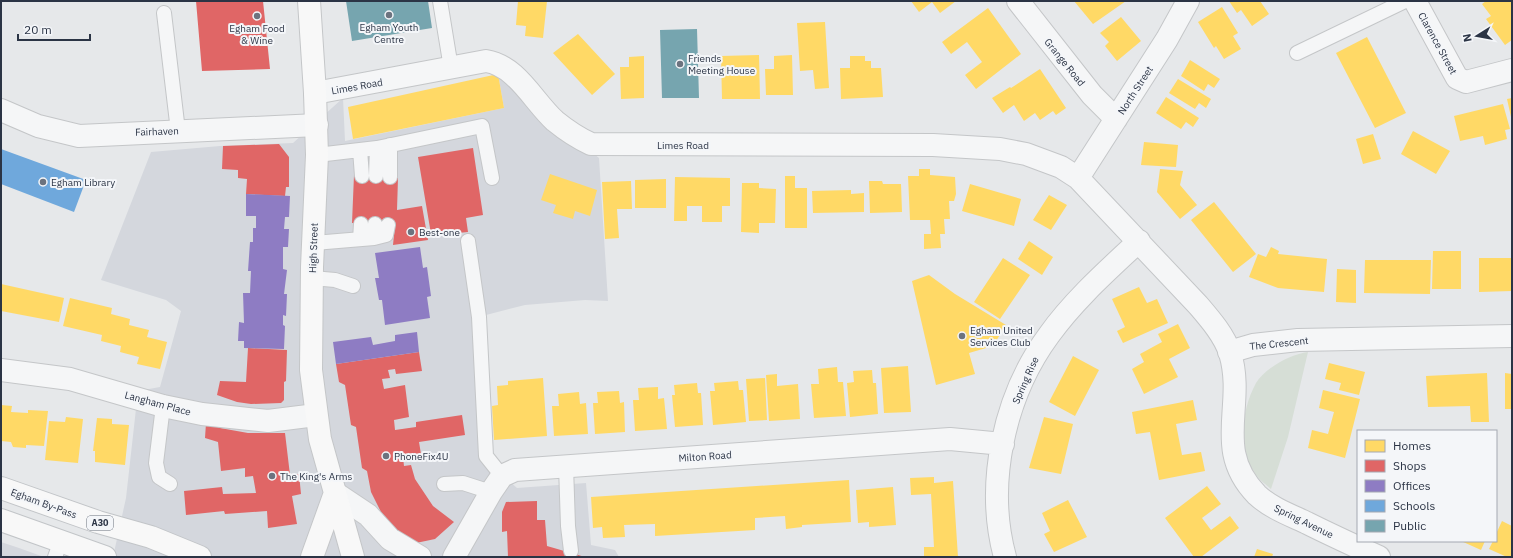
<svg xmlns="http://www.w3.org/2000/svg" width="1513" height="558" viewBox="0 0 1513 558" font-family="'IBM Plex Sans',sans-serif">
  <rect width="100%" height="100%" fill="#e6e8ea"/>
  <!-- built -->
  <path fill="#d4d7dd" d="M498,74L599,158L608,301L585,300L525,305L486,315L479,454L517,488L586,483L591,545L615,550L619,557H113L126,498L138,391L160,387L181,311L166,300L101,280L151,152L220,146L293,143L343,98L345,141L504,108Z
    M1,542L19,548L44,557H1Z"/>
  <!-- green -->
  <path fill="#d6ded6" d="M1308,352L1288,437L1271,489C1264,483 1257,478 1252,469C1238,443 1242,409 1256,383C1265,368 1291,354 1308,352Z"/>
  <!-- homes -->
  <path fill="#ffd966" d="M518,1H547L543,38L525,36L526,26L516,25Z
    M911,1H956L940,13L932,2L919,12Z
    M1074,1H1126L1093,24Z
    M1229,1H1260L1269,14L1252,26L1241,10L1237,13Z
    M1486,1H1512V40L1505,45L1486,19L1491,16L1482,4Z
    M1222,7L1238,33L1233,36L1241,49L1224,59L1216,46L1214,48L1198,22Z
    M988,8L1021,54L976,89L965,75L982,62L967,42L951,54L942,42Z
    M1121,17L1141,41L1117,61L1105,46L1109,42L1100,33Z
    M825,22L829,88L815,89L813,70L800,71L797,23Z
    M578,34L615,74L592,95L553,53Z
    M1367,37L1406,113L1375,128L1336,53Z
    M759,55L760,99H722L721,56Z
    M792,55L793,95H766L765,69H774V56Z
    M644,56V98L621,99L620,67H629V57Z
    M850,56H865V61H871V68H881L883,97L841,99L840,68H850Z
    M1190,60L1220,79L1214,88L1208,84L1204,91L1181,76Z
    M1040,69L1066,108L1056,115L1053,111L1040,120L1035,113L1024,121L1014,105L1003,113L992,98L1010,87L1011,88Z
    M498,74L504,108L353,139L348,107Z
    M1178,79L1211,99L1206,108L1199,103L1195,109L1169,93Z
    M1166,97L1199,118L1193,127L1186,122L1181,129L1156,113Z
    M1512,98V117H1511L1507,99Z
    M1503,104L1510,129L1505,130L1507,139L1485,145L1483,136L1460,141L1454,116Z
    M1413,131L1450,151L1436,174L1401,154Z
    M1373,134L1381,159L1363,164L1356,139Z
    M1144,142L1178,145L1176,167L1141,165Z
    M919,169H930V175L955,177L956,194L954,201H949L950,219H944L945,234H940L941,248L924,249V234H931L930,220H910L908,176H919Z
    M1160,169L1183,171L1180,185L1197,205L1180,219L1157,192Z
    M550,174L597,190L590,216L575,211L573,219L553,213L556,205L541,200Z
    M785,176H795V188H807V228H785Z
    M675,177L730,178V206H722V222H702V206H687V221H674Z
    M666,179V208H635V180Z
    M631,181L632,209H617L619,238L605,239L602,182Z
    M869,181H882L883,184H901L902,212L870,213Z
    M742,183H759V188L776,189L775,223H759V233L741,232Z
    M970,184L1021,199L1014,226L962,211Z
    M851,190V194L864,193V212L813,213L812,191Z
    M1049,195L1067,205L1051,230L1033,220Z
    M1214,202L1256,254L1233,272L1191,220Z
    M1029,241L1053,257L1042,275L1018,259Z
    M1271,247L1279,251L1278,254L1327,259L1324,292L1278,288L1249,277L1258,254L1266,257Z
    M1433,251H1461V289H1432Z
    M1003,258L1030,275L1000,319L974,302Z
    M1479,258H1512V291L1479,292Z
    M1365,260H1431L1430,294L1364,293Z
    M1337,269L1356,270V303L1336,302Z
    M929,275L955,294L1006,325L993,346L969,353L975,374L936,385L912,281Z
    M1,284L64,298L59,322L1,311Z
    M1139,287L1147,303L1157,299L1168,323L1123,343L1117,331L1125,327L1112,299Z
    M70,298L112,308L111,314L130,319L129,325L149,330L147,337L167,342L160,369L137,364L139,357L120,352L121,346L101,341L102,335L63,326Z
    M1178,324L1190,348L1169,359L1178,377L1144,394L1132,369L1144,362L1140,354L1162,342L1158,334Z
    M1073,356L1099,370L1075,416L1049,402Z
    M1329,363L1365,372L1359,395L1339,390L1341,383L1325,379Z
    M908,366L911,412L884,413L881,368Z
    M837,367L838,382H843L846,416L814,418L811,384H819L818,369Z
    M872,370L873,383H876L878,414L850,417L847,383L854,382L853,371Z
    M1487,373L1489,422H1471L1470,406L1428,407L1426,376Z
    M1505,373L1512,374V409H1505Z
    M777,374V386L798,384L800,419L769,421L766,375Z
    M543,378L547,436L494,440L492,406L498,405L497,386L508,385V381Z
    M765,378L767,420L749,421L746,379Z
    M738,381L739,390H743L746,422L713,425L710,391H715L714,383Z
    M697,383L698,393H701L703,425L675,427L672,395H675L674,385Z
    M658,387V399L664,398L667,429L635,431L633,400H639L638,388Z
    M1323,390L1360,399L1345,458L1308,448L1312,430L1328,434L1334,412L1319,408Z
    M619,391L620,403L624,402L625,432L595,434L593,403H598L597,392Z
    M579,392L580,404L586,403L588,434L554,436L552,406H559L558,394Z
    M1193,400L1197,420L1176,424L1182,455L1201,452L1205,471L1159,480L1150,432L1136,434L1132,412Z
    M1,405L12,406L11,412L28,413V410L48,411L44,446L26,445V448L13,447L11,442L1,441Z
    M66,417L83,419L78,463L45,460L49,421L65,422Z
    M1044,417L1073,424L1061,474L1029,468Z
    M97,418L112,419V424L129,425L125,465L95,462V451H93Z
    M934,477V483L953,481L958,557H924V547H934L931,494L911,495L910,478Z
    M849,480L851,522L802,525V527L786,529L785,516L755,518V530L655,536V524L624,525L625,537L603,538L602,527L593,528L591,497Z
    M1207,486L1221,504L1202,518L1211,530L1230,516L1239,528L1201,557H1194L1165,518Z
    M893,487L896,525L869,527V522L858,523L856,490Z
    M1068,500L1087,537L1054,552L1044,534L1050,531L1042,513Z
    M1502,521L1512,526V557H1507L1489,549L1493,541H1496V534Z
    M1461,541H1485L1481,550Z
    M1257,549L1273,554L1272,557H1254Z"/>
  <!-- shops -->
  <path fill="#e06666" d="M196,1H263L270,69L202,71Z
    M279,144L289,157V187H286L285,196L246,194L247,179L238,178V170L222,169L223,146Z
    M473,148L483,215L466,218L468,232L458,233L457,230L431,234L418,157Z
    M354,175L398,178L397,210L422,206L428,240L393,245L395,225L352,223Z
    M248,348L287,350L286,381L284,382V400L281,403L251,404L237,402L217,395L220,381L246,382Z
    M419,352L422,371L396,374L395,369L388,370L390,378L382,379L384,389L405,385L409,417L394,420L395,430L416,427V422L462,415L465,435L419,442L421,454L403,457L404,466L411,465L415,479L433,506L454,522L435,539L416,543L394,528L381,512L371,492L367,471L362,468L356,427L351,425L345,385L339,382L336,364Z
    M206,423L220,428L248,433H285L290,475L299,474L301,494L292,496L297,524L268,528L267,511L225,514L224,511L186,515L184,491L222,487L223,494L256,493L253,476L245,477V468L221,471L218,442L205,438Z
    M537,501V520H545L547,546L585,557H508L507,531L502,532V512L506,502Z"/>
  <!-- offices -->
  <path fill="#8e7cc3" d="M246,194L290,196L289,217H285L284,229H289L288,247H283V269L287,270L284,294H287L286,316L283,315V325L285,326L284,349L244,348V341H238L239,322L244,323L243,293H250L251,271H248L250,242H253V228H256V216H246Z
    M420,247L423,268L427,267L431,296L427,297L430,318L385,325L382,300H379L375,278H379L375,253Z
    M417,332L419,352L336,364L333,342L371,337L373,345L395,341V335Z"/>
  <!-- schools -->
  <path fill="#6fa8dc" d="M1,149L86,180L74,212L1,184Z"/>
  <!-- public -->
  <path fill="#76a5af" d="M346,1H428L432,28L352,41Z
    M697,29L699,98H662L660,30Z"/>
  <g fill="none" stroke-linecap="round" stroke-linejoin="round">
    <defs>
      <path id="service" d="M440,1L451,68
        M164,13L178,131
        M1297,53L1405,1
        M360,150L362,176
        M317,155L377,148L482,126L492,178
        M376,176L377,148
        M390,177V145
        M374,238L386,235L388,225
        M360,239L361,224
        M468,241L479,317L486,456L502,476
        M314,243L374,238L375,224
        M312,278L335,280L353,286
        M163,406L156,463L159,477L170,484
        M566,466L568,526L571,551
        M444,484L463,483L491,492
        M55,557L61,541"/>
      <path id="minor" d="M1018,1L1092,95L1116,119
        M1415,1L1457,78L1466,82L1512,70
        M315,93L486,61C517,66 533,101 555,121C566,130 578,138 591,144L933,145L1000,149L1026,154L1061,167L1078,178L1198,305C1210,319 1224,335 1230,353C1246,406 1212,449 1257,495C1271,508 1290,515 1307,523C1331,535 1355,546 1379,557
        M1,110L38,126L79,136L317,125
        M1078,178L1167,39L1188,1
        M1229,352L1253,345L1298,340L1512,336
        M1,370L70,379L163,406L202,414L268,421L316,415
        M335,493L368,515L390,539L420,557
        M454,557L491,492L502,476L515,470L950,439L1003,444
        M1005,557C985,484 1004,396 1049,335C1074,300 1108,270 1139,241"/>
      <path id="secondary" d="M309,1L315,93L317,155L312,267L311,370L320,439L353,557
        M312,557L335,493"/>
      <path id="primary" d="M1,488L98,522L151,537L200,557
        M1,520L105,557"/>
    </defs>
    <!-- service casing -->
    <use href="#service" stroke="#c4c6c8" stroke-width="16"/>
    <!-- minor casing -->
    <use href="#minor" stroke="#c4c6c8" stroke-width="24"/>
    <!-- secondary casing -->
    <use href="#secondary" stroke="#c4c6c8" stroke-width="24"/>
    <!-- primary casing -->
    <use href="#primary" stroke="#c2c5c8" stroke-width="24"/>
    <!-- service -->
    <use href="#service" stroke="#f5f6f7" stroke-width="14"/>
    <!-- minor -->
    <use href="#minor" stroke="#f5f6f7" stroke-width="22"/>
    <!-- secondary -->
    <use href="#secondary" stroke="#f8f8f8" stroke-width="22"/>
    <!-- primary -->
    <use href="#primary" stroke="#f8f8f8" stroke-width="22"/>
  </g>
  <!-- markers -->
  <g fill="#6c737f" stroke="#f4f6f9" stroke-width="1.5">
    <circle cx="389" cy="15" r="4"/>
    <circle cx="257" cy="16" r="4"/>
    <circle cx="680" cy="64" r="4"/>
    <circle cx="43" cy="182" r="4"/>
    <circle cx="411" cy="232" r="4"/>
    <circle cx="962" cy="336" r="4"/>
    <circle cx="386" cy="456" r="4"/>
    <circle cx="272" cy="476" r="4"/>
  </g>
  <g text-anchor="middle" stroke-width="4" stroke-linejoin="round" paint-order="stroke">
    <!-- shield labels -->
    <rect fill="#f4f6f9" stroke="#676e7b" stroke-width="1" x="87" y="516" width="26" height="14" rx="3"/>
    <g font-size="9" font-weight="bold" fill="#2b3445">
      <text x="100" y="526">A30</text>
    </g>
    <!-- poi labels -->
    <g font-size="10" fill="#2b3445" stroke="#f4f6f9" text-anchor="start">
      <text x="389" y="31" text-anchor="middle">Egham Youth<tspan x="389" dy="12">Centre</tspan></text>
      <text x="257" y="32" text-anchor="middle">Egham Food<tspan x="257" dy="12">&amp; Wine</tspan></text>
      <text x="688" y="62">Friends<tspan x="688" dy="12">Meeting House</tspan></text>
      <text x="51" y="186">Egham Library</text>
      <text x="419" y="236">Best-one</text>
      <text x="970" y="334">Egham United<tspan x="970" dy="12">Services Club</tspan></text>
      <text x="394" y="460">PhoneFix4U</text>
      <text x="280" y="480">The King's Arms</text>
    </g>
    <!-- street labels -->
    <g font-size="10" fill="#2b3445" stroke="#f4f6f9">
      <text transform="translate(1438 43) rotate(61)" y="4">Clarence Street</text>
      <text transform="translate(1065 62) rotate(51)" y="4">Grange Road</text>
      <text transform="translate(357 86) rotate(-10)" y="4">Limes Road</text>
      <text transform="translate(1135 90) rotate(-57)" y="4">North Street</text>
      <text transform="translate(157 131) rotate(-2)" y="4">Fairhaven</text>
      <text x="683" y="149">Limes Road</text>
      <text transform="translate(313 248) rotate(-88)" y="4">High Street</text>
      <text transform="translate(1279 343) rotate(-6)" y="4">The Crescent</text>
      <text transform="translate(1025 380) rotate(-66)" y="4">Spring Rise</text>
      <text transform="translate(158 403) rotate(15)" y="4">Langham Place</text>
      <text transform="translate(705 456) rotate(-4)" y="4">Milton Road</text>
      <text transform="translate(44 503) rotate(20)" y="4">Egham By-Pass</text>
      <text transform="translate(1304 521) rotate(26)" y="4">Spring Avenue</text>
    </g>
  </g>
  <!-- border -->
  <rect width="1513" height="558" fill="none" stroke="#2b3445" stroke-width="4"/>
  <!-- legend -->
  <rect x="1357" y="430" width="140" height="112" fill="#f4f6f9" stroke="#a4a8b1"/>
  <rect x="1365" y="440" width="20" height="12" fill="#ffd966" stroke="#a4a8b1"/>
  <text x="1393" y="450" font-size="12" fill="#2b3445">Homes</text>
  <rect x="1365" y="460" width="20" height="12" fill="#e06666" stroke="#a4a8b1"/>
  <text x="1393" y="470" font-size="12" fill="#2b3445">Shops</text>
  <rect x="1365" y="480" width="20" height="12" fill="#8e7cc3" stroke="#a4a8b1"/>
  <text x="1393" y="490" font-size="12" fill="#2b3445">Offices</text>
  <rect x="1365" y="500" width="20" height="12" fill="#6fa8dc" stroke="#a4a8b1"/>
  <text x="1393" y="510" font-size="12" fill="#2b3445">Schools</text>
  <rect x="1365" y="520" width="20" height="12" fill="#76a5af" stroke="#a4a8b1"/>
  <text x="1393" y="530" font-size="12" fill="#2b3445">Public</text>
  <!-- north arrow -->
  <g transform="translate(1477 36) rotate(259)" stroke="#f4f6f9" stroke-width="3" paint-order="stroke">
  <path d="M0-3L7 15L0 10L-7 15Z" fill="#2b3445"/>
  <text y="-6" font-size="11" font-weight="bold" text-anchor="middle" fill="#2b3445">N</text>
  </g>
  <!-- scale -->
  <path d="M18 34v6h72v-6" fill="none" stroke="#2b3445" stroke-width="2"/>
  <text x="24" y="34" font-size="12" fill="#2b3445" stroke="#f4f6f9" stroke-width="3" paint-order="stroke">20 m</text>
</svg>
